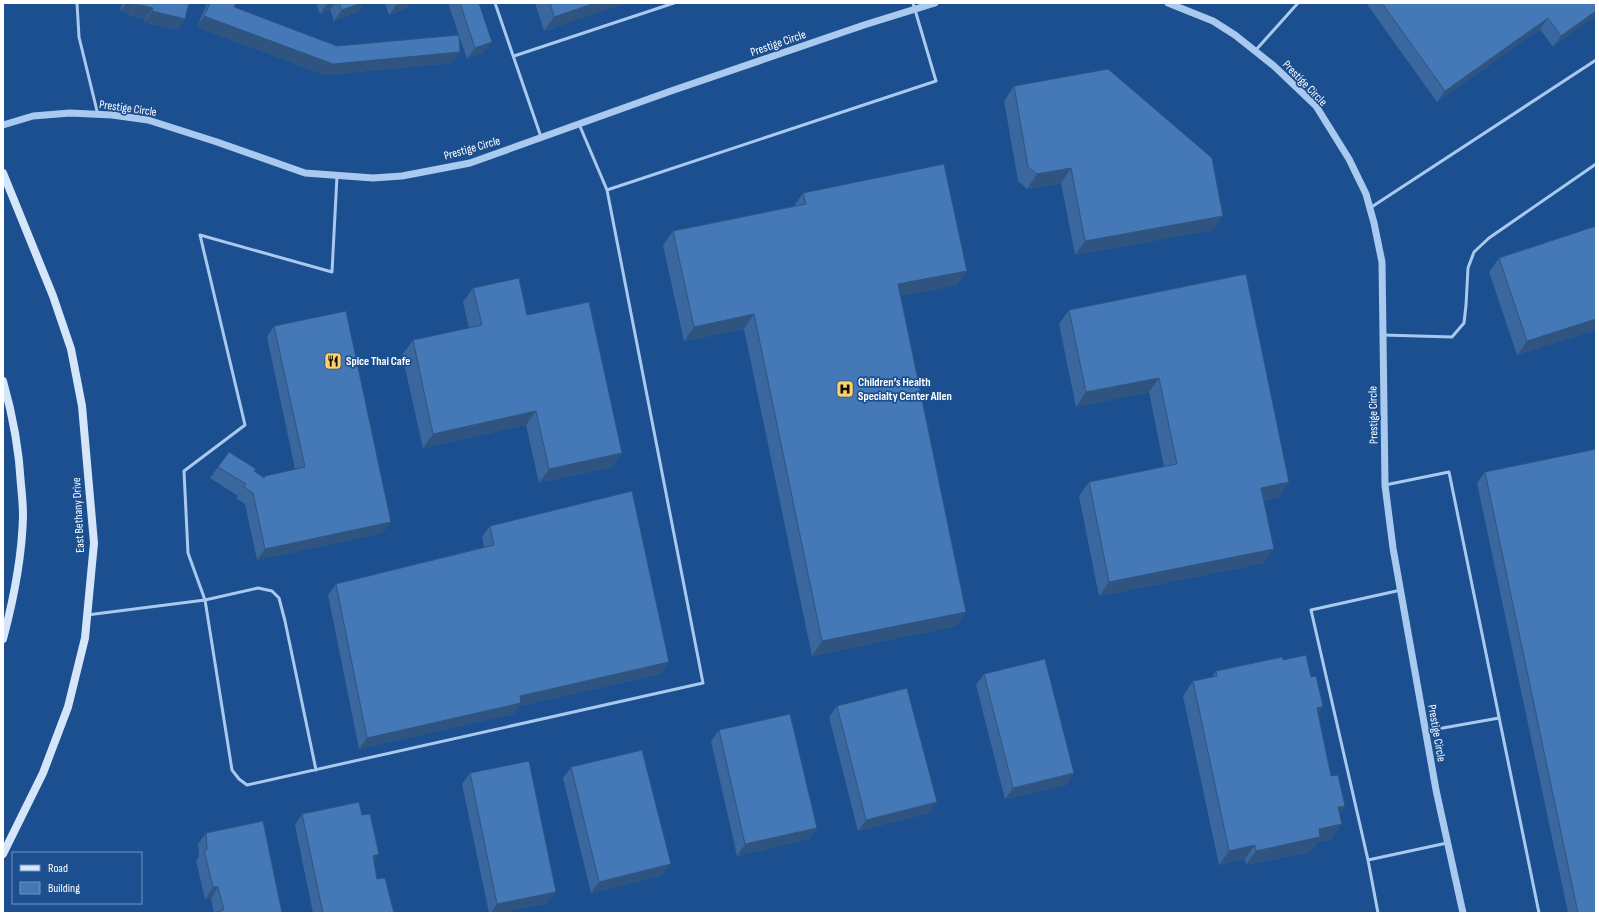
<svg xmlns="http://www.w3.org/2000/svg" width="1599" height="916" viewBox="0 0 1599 916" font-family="'Sofia Sans Condensed',sans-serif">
  <rect width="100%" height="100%" fill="#1b4f8f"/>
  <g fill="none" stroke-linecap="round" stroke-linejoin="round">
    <!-- service -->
    <path stroke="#a9c9ee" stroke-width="3" d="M77,3L79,37L98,115
      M495,3L541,137
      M1255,51L1298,3
      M514,56L674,3
      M337,176L332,272L200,235L245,425L184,471L188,553L205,600L232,770L239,779L247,785L703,683L607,190L579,124
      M607,190L936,81L913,3
      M1370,208L1596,60
      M1383,335L1452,337L1464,323L1466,305L1468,268L1474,252L1489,238L1596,164
      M1385,485L1449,472L1539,913
      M87,615L205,600L258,588L272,591L279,598L285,621L316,770
      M1426,731L1499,718
      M1368,860L1447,843
      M1378,913L1368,860L1311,610L1401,590"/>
    <!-- tertiary -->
    <path stroke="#a9c9ee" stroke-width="7" d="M1168,3L1213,21L1235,35L1274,66L1316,106L1349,159L1366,194L1374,223L1382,262L1385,485L1393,548L1436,790L1463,913
      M3,125L33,116L70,113L112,115L148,120L217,142L305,173L373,178L402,176L470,163L671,91L864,25L935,3"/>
    <!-- secondary -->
    <path stroke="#d6e6fa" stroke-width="8" d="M3,173L53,296L71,349L82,406L94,543L85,638L68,707L43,773L3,854
      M3,381C13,416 19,448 21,485C22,495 23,506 23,516C22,557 14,598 3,639"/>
  </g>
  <!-- wall -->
  <path fill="#3a679d" d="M122,3H189L185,19L177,30L144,22L145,19L128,15L129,13L120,11Z
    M207,3H236L234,7L337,46L452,63L325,75L197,27Z
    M316,3H364L358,12L334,21L330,10L320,14Z
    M385,3H410L407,8L389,15Z
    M448,3H479L484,53L467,59Z
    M535,3H626L544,31Z
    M1366,3H1596L1553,47L1540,29L1437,102Z
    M1014,86L1213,230L1075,255L1061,183L1027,189L1018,181L1004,101Z
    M803,193L957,285L901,296L966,612L956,626L812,656L744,329L684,341L663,245L673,231L794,206Z
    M1596,226V330L1517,355L1489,272L1499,258Z
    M1246,274L1279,497L1264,500V563L1099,596L1079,496L1089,482L1164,467L1149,392L1076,407L1059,324L1069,310Z
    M473,288L527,315L622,453L612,467L539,483L526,425L423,448L402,355L413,340L469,328L463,302Z
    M274,326L383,533L257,560L245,504L236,498L238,496L210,478L229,452L254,471L264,477L295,469L267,337Z
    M1485,472L1596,913H1568L1477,483Z
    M490,526L661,674L519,706L513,714L359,749L328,595L336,584L484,547L482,537Z
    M1283,660L1311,677L1323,706L1318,713L1331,776L1345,806L1340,813L1332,839L1317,842L1310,852L1246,865L1245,859L1219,865L1183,696L1193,681L1212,677L1216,671Z
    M984,674L1074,773L1066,785L1005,799L976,685Z
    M837,706L937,802L929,813L858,831L829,717Z
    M719,730L817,828L809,839L737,856L711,741Z
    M571,767L663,875L591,893L563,778Z
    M470,773L548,903L500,913H489L462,784Z
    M302,814L379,854L374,861L377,879L394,913H313L295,825Z
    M206,833L282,913H214L211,899H205L196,861L199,856L198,844Z"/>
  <!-- shaded-wall -->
  <path fill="#305480" d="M126,3H136L129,13L120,11Z
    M327,3H335L330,10L320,14Z
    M361,3H364L358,12L334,21L342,10Z
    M399,3H410L407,8L389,15L397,4Z
    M595,3H626L544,31L554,17Z
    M136,4L153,8L145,19L128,15Z
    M152,11L185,19L177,30L144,22Z
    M1596,11V16L1553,47L1561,36Z
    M204,16L333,64L460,52L452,63L325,75L197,27Z
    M1548,18L1540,29L1437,102L1445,91Z
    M492,42L484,53L467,59L475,48Z
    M1071,168L1061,183L1027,189L1037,174Z
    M1223,216L1213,230L1075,255L1085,241Z
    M967,271L957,285L888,299L898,284Z
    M754,314L744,329L684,341L694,327Z
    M1596,319V330L1517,355L1527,341Z
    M1159,378L1149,392L1076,407L1086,392Z
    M536,411L526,425L423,448L433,434Z
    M622,453L612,467L539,483L549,469Z
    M1289,482L1279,497L1251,502L1261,488Z
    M391,522L383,533L257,560L265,549Z
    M1274,549L1264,563L1099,596L1109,582Z
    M966,612L956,626L812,656L822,641Z
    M669,662L661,674L519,706L513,714L359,749L367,738L520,696Z
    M1323,706L1313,721L1317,708Z
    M1074,773L1066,785L1005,799L1013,788Z
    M937,802L929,813L858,831L866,820Z
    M1345,806L1335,820L1338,807Z
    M1342,824L1332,839L1317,842L1310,852L1246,865L1256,851L1319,829Z
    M817,828L809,839L737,856L745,844Z
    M1255,845L1245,859L1219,865L1229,851Z
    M379,854L371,865L373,856Z
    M671,864L663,875L591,893L599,882Z
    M213,887H218L211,899H205Z
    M556,892L548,903L500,913H491L497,904Z"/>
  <!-- building -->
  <path fill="#4478b7" stroke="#305480" d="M136,3H189L185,19L152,11L153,8L136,4Z
    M210,3H236L234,7L337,46L459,35L460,52L333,64L204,16Z
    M339,3H361L342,10Z
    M460,3H479L492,42L475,48Z
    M550,3H595L554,17Z
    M1382,3H1596V11L1561,36L1548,18L1445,91Z
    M1108,69L1212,158L1223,216L1085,241L1071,168L1037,174L1028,167L1014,86Z
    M944,164L967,271L898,284L966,612L822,641L754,314L694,327L673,231L806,204L803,193Z
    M1596,226V319L1527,341L1499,258Z
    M1246,274L1289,482L1261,488L1274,549L1109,582L1089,482L1177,464L1159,378L1086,392L1069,310Z
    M519,278L527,315L589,302L622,453L549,469L536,411L433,434L413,340L482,325L473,288Z
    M346,311L391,522L265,549L253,493L244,487L246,484L218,467L229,452L256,469L254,471L264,478L265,476L305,467L274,326Z
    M1596,449V913H1578L1485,472Z
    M632,491L669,662L520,696L521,703L367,738L336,584L494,545L490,526Z
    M1306,655L1311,677L1316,676L1323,706L1317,708L1331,776L1338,775L1345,806L1338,807L1342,824L1319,829L1320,837L1256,851L1255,845L1229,851L1193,681L1217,676L1216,671L1282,657L1283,660Z
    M1045,659L1074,773L1013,788L984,674Z
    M907,688L937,802L866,820L837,706Z
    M790,714L817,828L745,844L719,730Z
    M642,750L671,864L599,882L571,767Z
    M529,761L556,892L497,904L470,773Z
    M359,802L362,815L370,814L379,854L373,856L377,879L385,878L394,913H323L302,814Z
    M263,821L282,913H217V912L224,910L218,887H213L204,850H207L206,833Z"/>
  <!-- icons -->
  <defs>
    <symbol id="restaurant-square" viewBox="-11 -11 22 22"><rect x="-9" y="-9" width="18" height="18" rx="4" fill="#ffd166" stroke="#1b4f8f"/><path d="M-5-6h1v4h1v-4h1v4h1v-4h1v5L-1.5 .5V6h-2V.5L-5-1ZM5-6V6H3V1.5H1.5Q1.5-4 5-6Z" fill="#111"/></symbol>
    <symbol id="hospital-square" viewBox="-11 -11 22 22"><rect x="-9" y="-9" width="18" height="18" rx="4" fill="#ffd166" stroke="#1b4f8f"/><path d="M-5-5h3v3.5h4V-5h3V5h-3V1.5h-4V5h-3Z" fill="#111"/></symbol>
  </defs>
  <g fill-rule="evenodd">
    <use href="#restaurant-square" x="323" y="351" width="20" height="20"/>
    <use href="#hospital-square" x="835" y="379" width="20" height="20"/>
  </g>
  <g text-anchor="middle" stroke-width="3.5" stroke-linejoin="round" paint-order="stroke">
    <!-- street labels -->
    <g font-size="12" fill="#fff" stroke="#1b4f8f">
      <text transform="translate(778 43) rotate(-19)" y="4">Prestige Circle</text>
      <text transform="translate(1305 83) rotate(46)" y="4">Prestige Circle</text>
      <text transform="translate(128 108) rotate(8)" y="4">Prestige Circle</text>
      <text transform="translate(472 148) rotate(-16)" y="4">Prestige Circle</text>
      <text transform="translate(1373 415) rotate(-91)" y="4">Prestige Circle</text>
      <text transform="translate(78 515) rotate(-93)" y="4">East Bethany Drive</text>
      <text transform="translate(1437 733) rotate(80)" y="4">Prestige Circle</text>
    </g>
    <!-- poi labels -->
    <g font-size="12" font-weight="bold" fill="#fff" stroke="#1b4f8f" text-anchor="start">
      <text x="346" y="365">Spice Thai Cafe</text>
      <text x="858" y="386">Children’s Health<tspan x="858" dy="14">Specialty Center Allen</tspan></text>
    </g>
  </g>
  <!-- border -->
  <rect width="1599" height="916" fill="none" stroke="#ffffff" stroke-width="8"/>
  <!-- legend -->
  <rect x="12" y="852" width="130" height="52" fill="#1b4f8f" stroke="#7695bc"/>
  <rect x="20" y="865" width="20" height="6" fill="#d6e6fa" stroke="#7695bc"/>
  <text x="48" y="872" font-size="12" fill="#ffffff">Road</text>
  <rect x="20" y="882" width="20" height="12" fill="#4478b7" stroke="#7695bc"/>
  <text x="48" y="892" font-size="12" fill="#ffffff">Building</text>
</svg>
